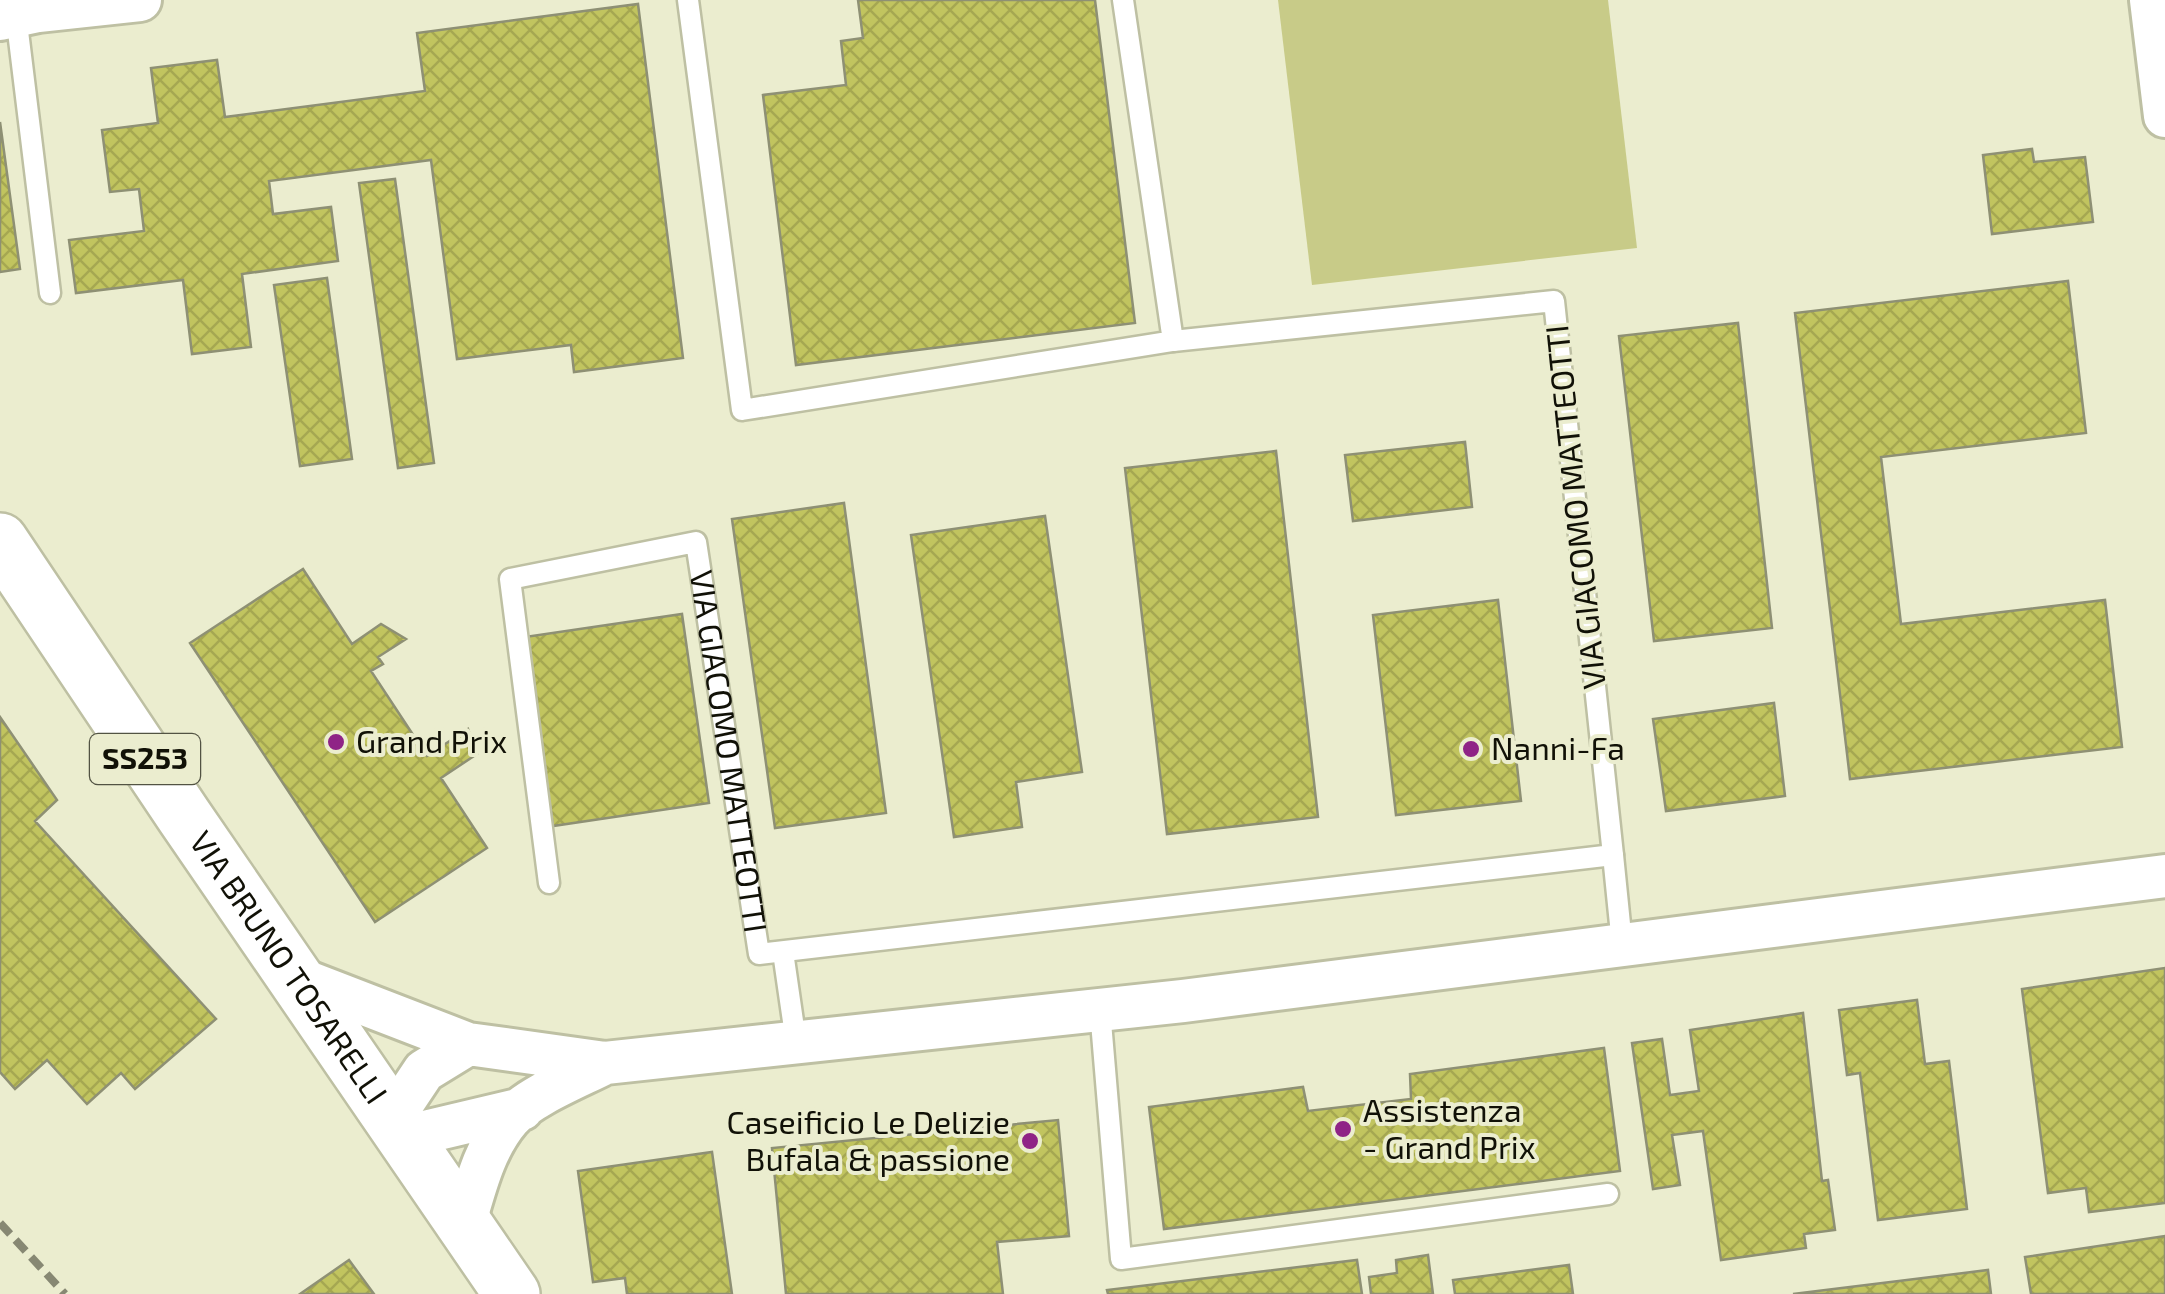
<svg xmlns="http://www.w3.org/2000/svg" width="2165" height="1294" viewBox="0 0 2165 1294" font-family="'Exo 2',sans-serif">
  <defs>
    <pattern id="building-cross-hatch" width="8" height="8" patternUnits="userSpaceOnUse" patternTransform="scale(2.5)"><rect width="8" height="8" fill="#c1c45f"/><path d="M0 0l8 8M0 8l8-8" fill="none" stroke="#a5a751"/></pattern>
  </defs>
  <rect width="100%" height="100%" fill="#ebedcf"/>
  <!-- garden -->
  <path fill="#c8cb88" d="M1278,0H1608L1637,248L1312,285Z"/>
  <!-- building -->
  <path fill="url(#building-cross-hatch)" stroke="#8e9074" stroke-width="2.5" d="M858,0H1095L1135,323L796,365L763,95L846,85L841,41L863,38Z
    M638,4L683,358L574,372L571,345L457,359L431,160L269,181L273,214L331,207L338,261L242,274L251,347L192,354L183,280L76,293L69,240L144,231L139,189L110,192L102,130L158,123L151,68L217,60L225,117L425,91L417,33Z
    M0,122L20,269L0,272Z
    M2032,149L2034,162L2085,157L2093,222L1992,234L1983,155Z
    M395,179L434,463L398,468L359,183Z
    M327,278L352,459L300,466L274,285Z
    M2068,281L2086,433L1881,457L1901,624L2105,600L2122,747L1850,779L1795,313Z
    M1738,323L1772,628L1654,641L1619,336Z
    M1465,442L1472,507L1353,521L1345,455Z
    M1276,451L1318,817L1167,834L1125,468Z
    M844,503L886,813L775,828L732,519Z
    M1045,516L1082,772L1016,782L1022,827L954,837L911,535Z
    M303,569L352,644L381,624L406,639L378,657L383,664L371,671L427,756L468,729L477,754L441,778L487,848L375,922L190,643Z
    M1498,600L1521,801L1396,815L1373,615Z
    M682,614L709,803L553,826L525,637Z
    M1774,703L1785,796L1666,811L1653,719Z
    M0,717L57,800L35,821L216,1019L135,1089L121,1073L87,1104L47,1060L15,1089L0,1072Z
    M2165,968V1203L2089,1212L2086,1188L2048,1193L2022,989Z
    M1917,1000L1925,1064L1949,1061L1967,1209L1878,1220L1860,1073L1847,1075L1839,1010Z
    M1803,1013L1822,1181L1828,1180L1835,1230L1804,1234L1806,1248L1721,1260L1703,1131L1672,1135L1680,1185L1653,1189L1632,1043L1662,1039L1670,1095L1699,1091L1690,1030Z
    M1604,1048L1620,1171L1164,1229L1149,1107L1303,1087L1308,1111L1411,1099L1410,1074Z
    M1058,1120L1069,1236L997,1242L1003,1294H786L772,1148Z
    M712,1152L732,1294H627L625,1278L593,1282L578,1171Z
    M2165,1236V1294H2031L2025,1257Z
    M1428,1255L1433,1294H1371L1369,1277L1397,1273L1396,1260Z
    M349,1260L374,1294H300Z
    M1357,1260L1362,1294H1108L1107,1290Z
    M1569,1265L1573,1294H1455L1453,1280Z
    M1988,1270L1991,1294H1793Z"/>
  <g fill="none" stroke-linecap="round" stroke-linejoin="round">
    <defs>
      <g id="service">
        <path d="M688,0L742,410L1173,341L1123,0"/>
        <path d="M16,15L50,293"/>
        <path d="M1613,855L1622,944"/>
        <path id="s1" d="M549,883L510,579L696,542L759,954L1613,855L1554,301L1173,341"/>
        <path d="M783,952L796,1042"/>
        <path d="M1100,1010L1121,1259L1608,1194"/>
      </g>
      <path id="minor" d="M2151,0L2165,116
        M0,19L38,11L140,0
        M292,976L468,1044L605,1063L1183,1001L2165,876
        M392,1119L424,1071L468,1044
        M404,1137L522,1109
        M464,1225C475,1188 484,1148 510,1118C530,1096 578,1077 605,1063"/>
      <g id="primary">
        <path id="s2" d="M0,541L184,816L512,1294"/>
      </g>
    </defs>
    <!-- service casing -->
    <use href="#service" stroke="#bec0a3" stroke-width="25"/>
    <!-- minor casing -->
    <use href="#minor" stroke="#bec0a3" stroke-width="48"/>
    <!-- primary casing -->
    <use href="#primary" stroke="#bec0a3" stroke-width="60"/>
    <!-- service -->
    <use href="#service" stroke="#fff" stroke-width="20"/>
    <!-- minor -->
    <use href="#minor" stroke="#fff" stroke-width="42"/>
    <!-- primary -->
    <use href="#primary" stroke="#fff" stroke-width="55"/>
    <!-- rail -->
    <path stroke="#878873" stroke-width="8" stroke-dasharray="15 8" stroke-linecap="butt" d="M0,1223L65,1294"/>
  </g>
  <!-- markers -->
  <g fill="#8f2386" stroke="#ebedcf" stroke-width="4">
    <circle cx="336" cy="742" r="10"/>
    <circle cx="1471" cy="749" r="10"/>
    <circle cx="1343" cy="1129" r="10"/>
    <circle cx="1030" cy="1141" r="10"/>
  </g>
  <g text-anchor="middle" stroke-width="8" stroke-linejoin="round" paint-order="stroke">
    <!-- shield labels -->
    <rect fill="#ebedcf" stroke="#525343" stroke-width="2.5" x="90" y="734" width="110" height="50" rx="8"/>
    <g font-size="30" font-weight="bold" fill="#111107">
      <text x="145" y="769">SS253</text>
    </g>
    <!-- street labels -->
    <g font-size="32" fill="#111107" stroke="#ebedcf">
      <text transform="translate(1576 507) rotate(-96)" y="11">VIA GIACOMO MATTEOTTI</text>
      <text dy="11" stroke="none"><textPath href="#s1" startOffset="708">VIA GIACOMO MATTEOTTI</textPath></text>
      <text dy="11" stroke="none"><textPath href="#s2" startOffset="515">VIA BRUNO TOSARELLI</textPath></text>
    </g>
    <!-- poi labels -->
    <g font-size="32" fill="#111107" stroke="#ebedcf" text-anchor="start">
      <text x="356" y="753">Grand Prix</text>
      <text x="1491" y="760">Nanni-Fa</text>
      <text x="1363" y="1122">Assistenza<tspan x="1363" dy="37">- Grand Prix</tspan></text>
      <text x="1010" y="1134" text-anchor="end">Caseificio Le Delizie<tspan x="1010" dy="37">Bufala &amp; passione</tspan></text>
    </g>
  </g>
</svg>
